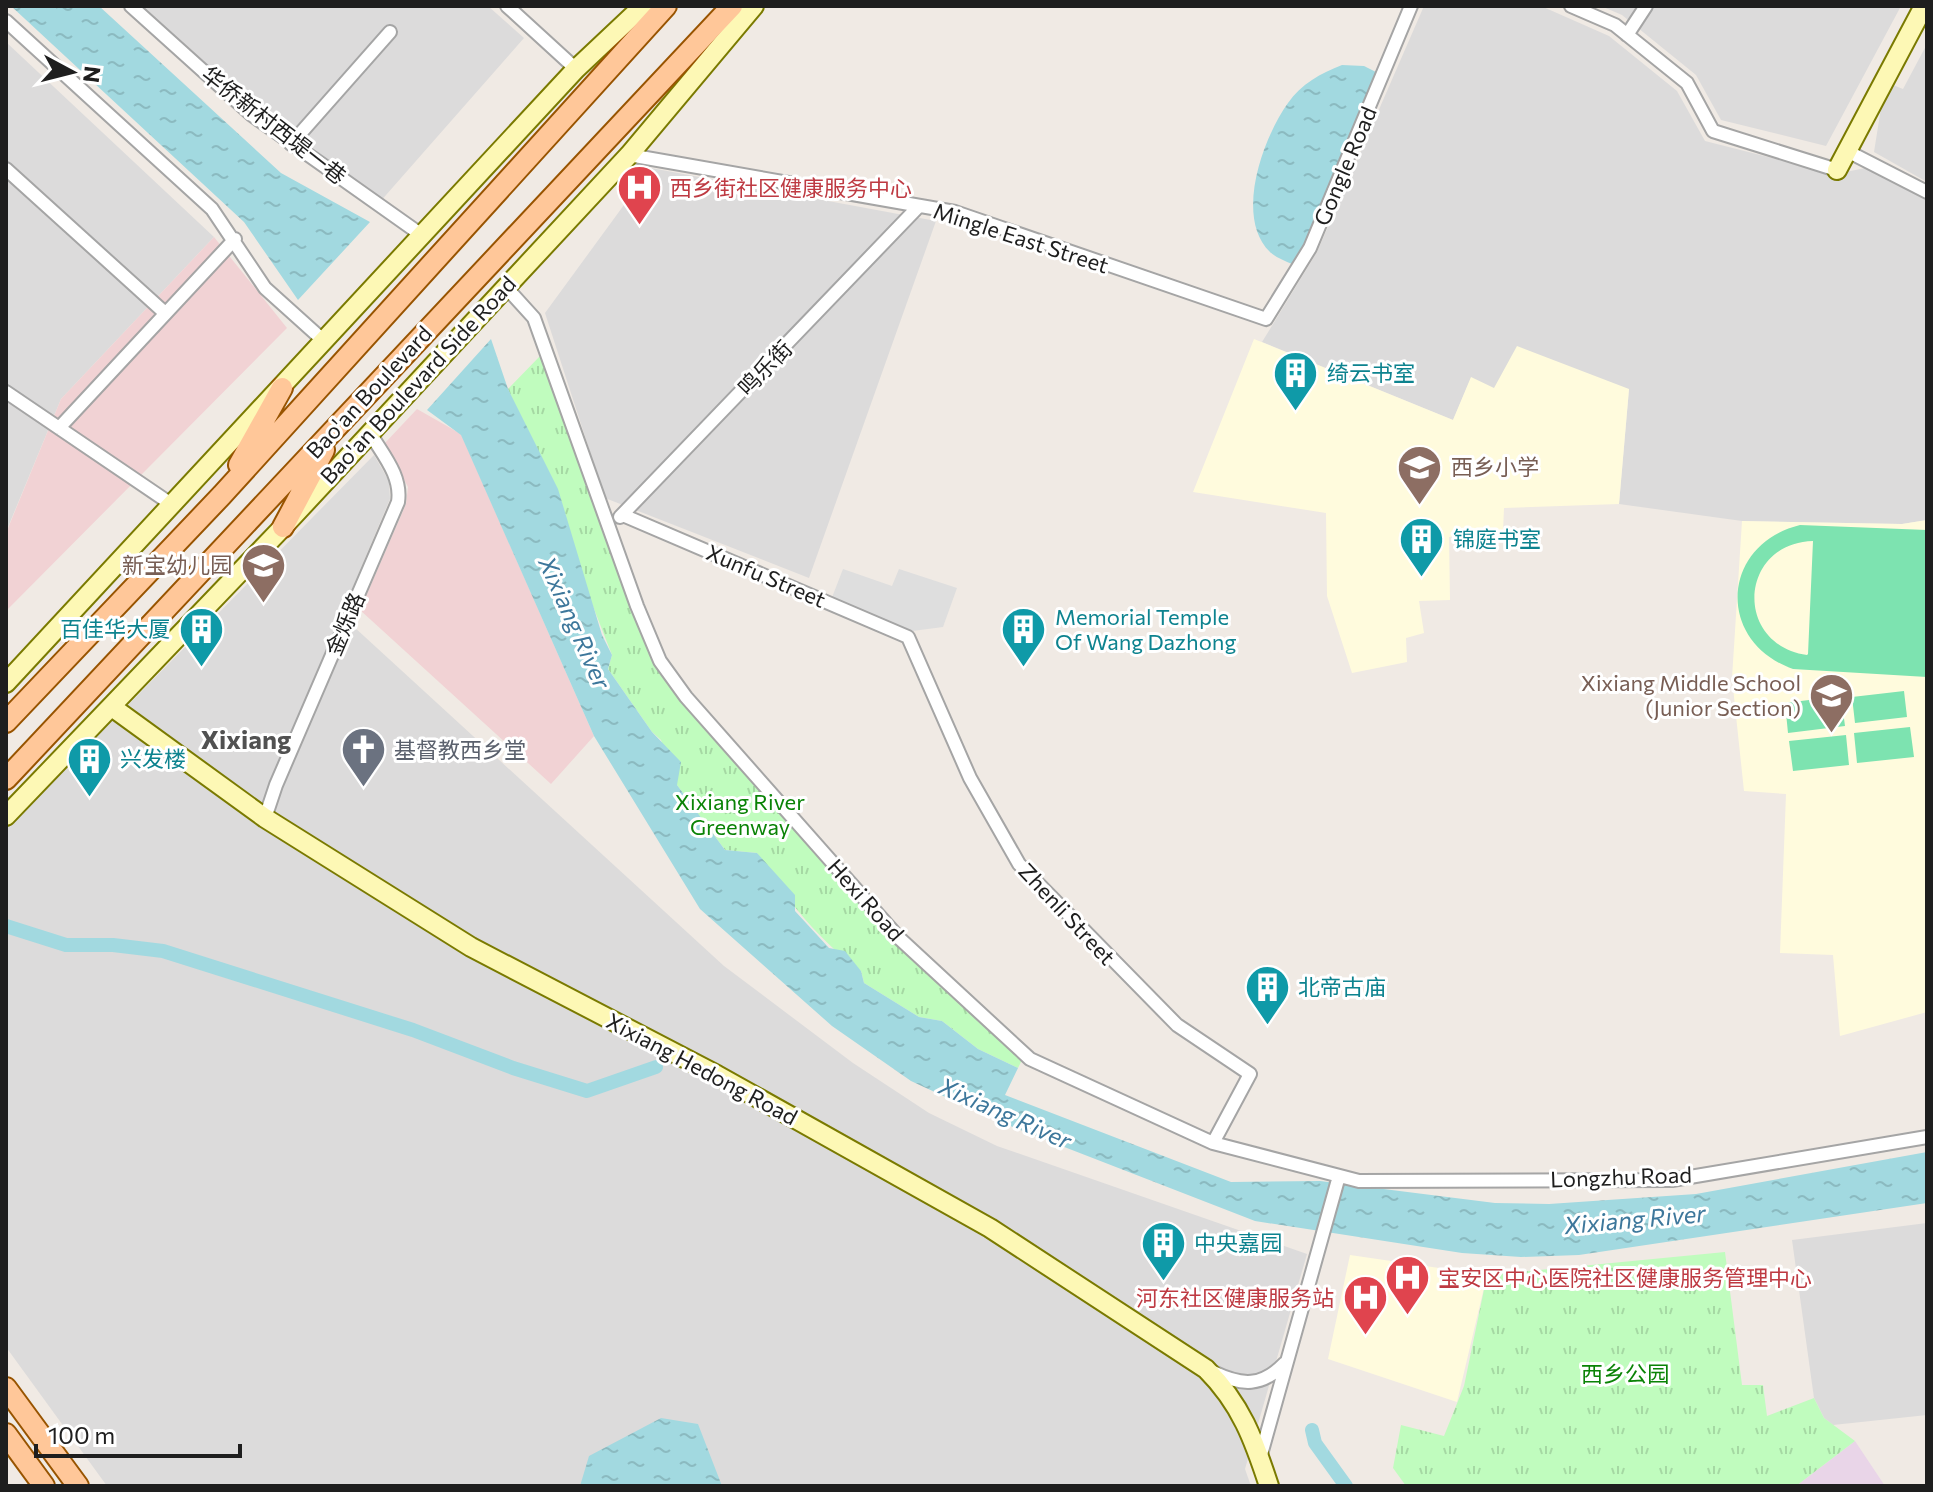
<svg xmlns="http://www.w3.org/2000/svg" width="1933" height="1492" viewBox="0 0 1933 1492" font-family="Commissioner,'Noto Sans SC',sans-serif">
  <defs>
    <pattern id="park-tufts" width="24" height="20" patternUnits="userSpaceOnUse" patternTransform="scale(2)"><rect width="24" height="20" fill="#c0fcbe"/><path d="M3 7l-1-3M5 7V3M7 7l1-3M15 17l-1-3M17 17v-4M19 17l1-3" fill="none" stroke="#a5d8a3"/></pattern>
    <pattern id="water-ripples" width="26" height="14" patternUnits="userSpaceOnUse" patternTransform="scale(2)"><rect width="26" height="14" fill="#a2d9e0"/><path d="M2 4q2-2 4 0t4 0M15 11q2-2 4 0t4 0" fill="none" stroke="#8bbac0"/></pattern>
  </defs>
  <rect width="100%" height="100%" fill="#f0eae4"/>
  <!-- residential -->
  <path fill="#dcdbdb" d="M131,6H488L524,38L379,203L323,167Z
    M1424,6H1541L1609,36L1677,91L1705,141L1836,174L1865,168L1927,199V520L1902,524L1742,521L1619,504L1629,389H1494L1471,378L1453,420L1262,342L1317,252Z
    M1601,6H1901L1826,146L1721,120L1696,75L1622,15Z
    M6,42L214,237L61,399L6,532Z
    M1927,44V182L1874,152L1881,108L1893,85L1903,89Z
    M651,168L936,221L809,578L605,498L545,313Z
    M374,455L389,481L390,499L341,615L724,966L853,1063L929,1113L997,1146L1307,1254L1245,1469L1251,1486H107L6,1347V829Z
    M1927,1223V1415L1833,1425L1824,1418L1814,1398L1792,1240Z"/>
  <!-- commercial -->
  <path fill="#f1d2d4" d="M214,237L287,328L6,611V533L61,399Z
    M417,409L461,434L594,736L551,784L360,610L406,504L408,487L385,443Z"/>
  <!-- industrial -->
  <path fill="#e9d5e8" d="M1855,1441L1885,1486H1796Z"/>
  <!-- education -->
  <path fill="#fffbdd" d="M1254,339L1453,420L1471,377L1494,388L1517,346L1629,389L1619,504L1504,508L1503,531L1449,537L1450,600L1419,601L1424,633L1406,638L1407,662L1352,673L1327,596L1326,513L1193,492Z
    M1927,520V1012L1840,1036L1833,955L1780,953L1786,794L1744,791L1732,678L1742,521L1902,524Z
    M1350,1255L1487,1275L1457,1402L1328,1359Z"/>
  <!-- park -->
  <path fill="url(#park-tufts)" d="M541,355L657,668L895,941L1022,1060L1018,1068L978,1049L942,1021L919,1017L864,983L861,971C816,938 787,900 757,853L725,850L677,785L661,740L652,732L608,669L612,655L508,389Z
    M1725,1252L1742,1385H1763L1767,1416L1814,1398L1824,1418L1855,1441L1796,1486H1406L1393,1468L1401,1425L1444,1436L1464,1386L1487,1275Z"/>
  <!-- pitch -->
  <path fill="#7de3b0" fill-rule="evenodd" d="M1800,525L1927,530V677L1793,669C1716,642 1720,545 1800,525ZM1813,541L1808,654L1807,655C1733,644 1739,543 1813,541Z
    M1904,691L1907,717L1855,723L1852,697Z
    M1841,696L1845,726L1788,733L1785,703Z
    M1910,727L1914,757L1857,763L1854,733Z
    M1846,735L1849,765L1793,771L1789,741Z"/>
  <!-- parking -->
  <path fill="#dedede" d="M843,569L892,586L899,569L957,588L943,627L905,632L831,600Z"/>
  <!-- water -->
  <path fill="url(#water-ripples)" d="M11,6H99L281,173L370,222L298,300L244,222Z
    M1342,65L1364,66L1378,73L1303,247L1292,264C1285,261 1275,257 1270,252C1234,217 1263,138 1288,103C1301,84 1321,73 1342,65Z
    M491,339L508,389L558,489L602,635L612,655L608,669L652,732L681,762L677,785L725,850L757,853L795,895V911L829,948L845,951L861,971L864,983L919,1017L942,1021L978,1049L1018,1068L1005,1095L1231,1182L1320,1181L1495,1203L1549,1204L1696,1194L1927,1152V1203L1579,1255L1521,1257L1462,1253L1255,1221L995,1120L911,1081L832,1026L700,909L594,736L461,435L427,410Z
    M661,1418L698,1424L722,1486H580L589,1456Z"/>
  <g fill="none" stroke-linecap="round" stroke-linejoin="round">
    <!-- canal -->
    <path stroke="#a2d9e0" stroke-width="14" d="M6,926L66,945H113L163,951L413,1030L513,1068L587,1091L656,1067
      M1312,1430L1315,1443L1346,1486"/>
    <defs>
      <path id="street" d="M131,6L252,115L423,236
        M507,6L576,69
        M1571,6L1615,25L1687,83L1713,131L1837,170
        M6,21L212,209L265,288L325,342
        M1627,35L1646,6
        M291,144L390,32
        M1847,151L1927,192
        M629,155L955,212L1266,319L1310,248L1411,6
        M6,169L165,313
        M505,286L534,318L637,606L660,661L686,697L899,938L1030,1059L1213,1143L1359,1181L1672,1180L1927,1137
        M6,392L174,506
        M59,428L235,239
        M625,516L908,637L970,778L1019,864L1177,1025L1250,1074L1213,1143
        M620,517L919,206
        M265,818L276,785L398,502C402,476 383,455 370,433
        M1213,1372C1242,1386 1262,1387 1285,1363
        M1260,1458L1339,1176"/>
      <path id="secondary" d="M1837,170L1924,6
        M6,683L576,69L643,6
        M112,707L265,818L471,947L717,1075L990,1228L1206,1369C1241,1404 1254,1440 1269,1486
        M6,816L283,527L629,155L754,6"/>
      <path id="primary" d="M239,465L282,388
        M283,527L324,450
        M6,722L222,495L666,6
        M6,779L732,6
        M6,1388L78,1486
        M6,1434L44,1486"/>
    </defs>
    <!-- street casing -->
    <use href="#street" stroke="#a5a5a5" stroke-width="16"/>
    <!-- secondary casing -->
    <use href="#secondary" stroke="#7a7a00" stroke-width="22"/>
    <!-- primary casing -->
    <use href="#primary" stroke="#985400" stroke-width="24"/>
    <!-- street -->
    <use href="#street" stroke="#fff" stroke-width="12"/>
    <!-- secondary -->
    <use href="#secondary" stroke="#fdf8b5" stroke-width="18"/>
    <!-- primary -->
    <use href="#primary" stroke="#ffc799" stroke-width="20"/>
  </g>
  <!-- icons -->
  <defs>
    <symbol id="hospital-pin" viewBox="-11 -11 22 30"><path d="M0 17L-7.5 6A9.5 9.5 0 1 1 7.5 6Z" fill="#e0444e" stroke="#fff"/><path d="M-5-5h3v3.5h4V-5h3V5h-3V1.5h-4V5h-3Z" fill="#fff"/></symbol>
    <symbol id="building-pin" viewBox="-11 -11 22 30"><path d="M0 17L-7.5 6A9.5 9.5 0 1 1 7.5 6Z" fill="#0f9aa8" stroke="#fff"/><path d="M-4-6H4V6H1V3H-1V6H-4ZM-2.5-4.3h1.7v1.8h-1.7ZM.8-4.3h1.7v1.8H.8ZM-2.5-1h1.7V.8h-1.7ZM.8-1h1.7V.8H.8Z" fill="#fff"/></symbol>
    <symbol id="school-pin" viewBox="-11 -11 22 30"><path d="M0 17L-7.5 6A9.5 9.5 0 1 1 7.5 6Z" fill="#8d6e63" stroke="#fff"/><path d="M0-5L7-2L0 1L-7-2ZM-4 1L0 2.5L4 1V4Q0 6-4 4Z" fill="#fff"/></symbol>
    <symbol id="church-pin" viewBox="-11 -11 22 30"><path d="M0 17L-7.5 6A9.5 9.5 0 1 1 7.5 6Z" fill="#6b7280" stroke="#fff"/><path d="M-1.2-6h2.4v3.5h3.3v2.4h-3.3V6h-2.4V-.1h-3.3v-2.4h3.3Z" fill="#fff"/></symbol>
  </defs>
  <g fill-rule="evenodd">
    <use href="#hospital-pin" x="614" y="162" width="51" height="69"/>
    <use href="#building-pin" x="1270" y="348" width="51" height="69"/>
    <use href="#school-pin" x="1394" y="442" width="51" height="69"/>
    <use href="#building-pin" x="1396" y="514" width="51" height="69"/>
    <use href="#school-pin" x="238" y="540" width="51" height="69"/>
    <use href="#building-pin" x="176" y="604" width="51" height="69"/>
    <use href="#building-pin" x="998" y="604" width="51" height="69"/>
    <use href="#school-pin" x="1806" y="670" width="51" height="69"/>
    <use href="#church-pin" x="338" y="724" width="51" height="69"/>
    <use href="#building-pin" x="64" y="734" width="51" height="69"/>
    <use href="#building-pin" x="1242" y="962" width="51" height="69"/>
    <use href="#building-pin" x="1138" y="1218" width="51" height="69"/>
    <use href="#hospital-pin" x="1382" y="1252" width="51" height="69"/>
    <use href="#hospital-pin" x="1340" y="1272" width="51" height="69"/>
  </g>
  <g text-anchor="middle" stroke-width="6" stroke-linejoin="round" paint-order="stroke">
    <!-- street labels -->
    <g font-size="22" fill="#1e1e1e" stroke="#fff">
      <text transform="translate(274 125) rotate(38)" y="8">华侨新村西堤一巷</text>
      <text transform="translate(1345 166) rotate(-67)" y="8">Gongle Road</text>
      <text transform="translate(1021 238) rotate(18)" y="8">Mingle East Street</text>
      <text transform="translate(765 368) rotate(-46)" y="8">鸣乐街</text>
      <text transform="translate(418 380) rotate(-47)" y="8">Bao'an Boulevard Side Road</text>
      <text transform="translate(369 392) rotate(-47)" y="8">Bao'an Boulevard</text>
      <text transform="translate(766 576) rotate(23)" y="8">Xunfu Street</text>
      <text transform="translate(345 624) rotate(-67)" y="8">金烁路</text>
      <text transform="translate(866 900) rotate(48)" y="8">Hexi Road</text>
      <text transform="translate(1067 914) rotate(47)" y="8">Zhenli Street</text>
      <text transform="translate(702 1069) rotate(28)" y="8">Xixiang Hedong Road</text>
      <text transform="translate(1621 1177) rotate(-2)" y="8">Longzhu Road</text>
    </g>
    <!-- health labels -->
    <g font-size="22" fill="#be3a42" stroke="#fff" text-anchor="start">
      <text x="670" y="196">西乡街社区健康服务中心</text>
      <text x="1438" y="1286">宝安区中心医院社区健康服务管理中心</text>
      <text x="1334" y="1306" text-anchor="end">河东社区健康服务站</text>
    </g>
    <!-- culture labels -->
    <g font-size="22" fill="#0d838f" stroke="#fff" text-anchor="start">
      <text x="1327" y="381">绮云书室</text>
      <text x="1453" y="547">锦庭书室</text>
      <text x="1055" y="625">Memorial Temple<tspan x="1055" dy="25">Of Wang Dazhong</tspan></text>
      <text x="170" y="637" text-anchor="end">百佳华大厦</text>
      <text x="120" y="767">兴发楼</text>
      <text x="1298" y="995">北帝古庙</text>
      <text x="1194" y="1251">中央嘉园</text>
    </g>
    <!-- education labels -->
    <g font-size="22" fill="#785e54" stroke="#fff" text-anchor="end">
      <text x="1451" y="475" text-anchor="start">西乡小学</text>
      <text x="232" y="573">新宝幼儿园</text>
      <text x="1801" y="691">Xixiang Middle School<tspan x="1801" dy="25">(Junior Section)</tspan></text>
    </g>
    <!-- worship labels -->
    <g font-size="22" fill="#5b616d" stroke="#fff" text-anchor="start">
      <text x="394" y="758">基督教西乡堂</text>
    </g>
    <!-- park labels -->
    <g font-size="22" fill="#0a8306" stroke="#fff">
      <text x="740" y="810">Xixiang River<tspan x="740" dy="25">Greenway</tspan></text>
      <text x="1625" y="1382">西乡公园</text>
    </g>
    <!-- water labels -->
    <g font-size="24" font-style="italic" fill="#3d779b" stroke="#fff">
      <text transform="translate(574 623) rotate(66)" y="8">Xixiang River</text>
      <text transform="translate(1005 1114) rotate(24)" y="8">Xixiang River</text>
      <text transform="translate(1635 1220) rotate(-5)" y="8">Xixiang River</text>
    </g>
    <!-- quarter labels -->
    <g font-size="26" font-weight="bold" fill="#515151" stroke="#fff">
      <text x="246" y="749">Xixiang</text>
    </g>
  </g>
  <!-- border -->
  <rect width="1933" height="1492" fill="none" stroke="#1e1e1e" stroke-width="16"/>
  <!-- north arrow -->
  <g transform="translate(72 72) rotate(97)" stroke="#ffffff" stroke-width="6" paint-order="stroke">
  <path d="M0-6L14 30L0 20L-14 30Z" fill="#1e1e1e"/>
  <text y="-12" font-size="22" font-weight="bold" text-anchor="middle" fill="#1e1e1e">N</text>
  </g>
  <!-- scale -->
  <path d="M36 1444v12h204v-12" fill="none" stroke="#1e1e1e" stroke-width="4"/>
  <text x="48" y="1444" font-size="24" fill="#1e1e1e" stroke="#ffffff" stroke-width="6" paint-order="stroke">100 m</text>
</svg>
